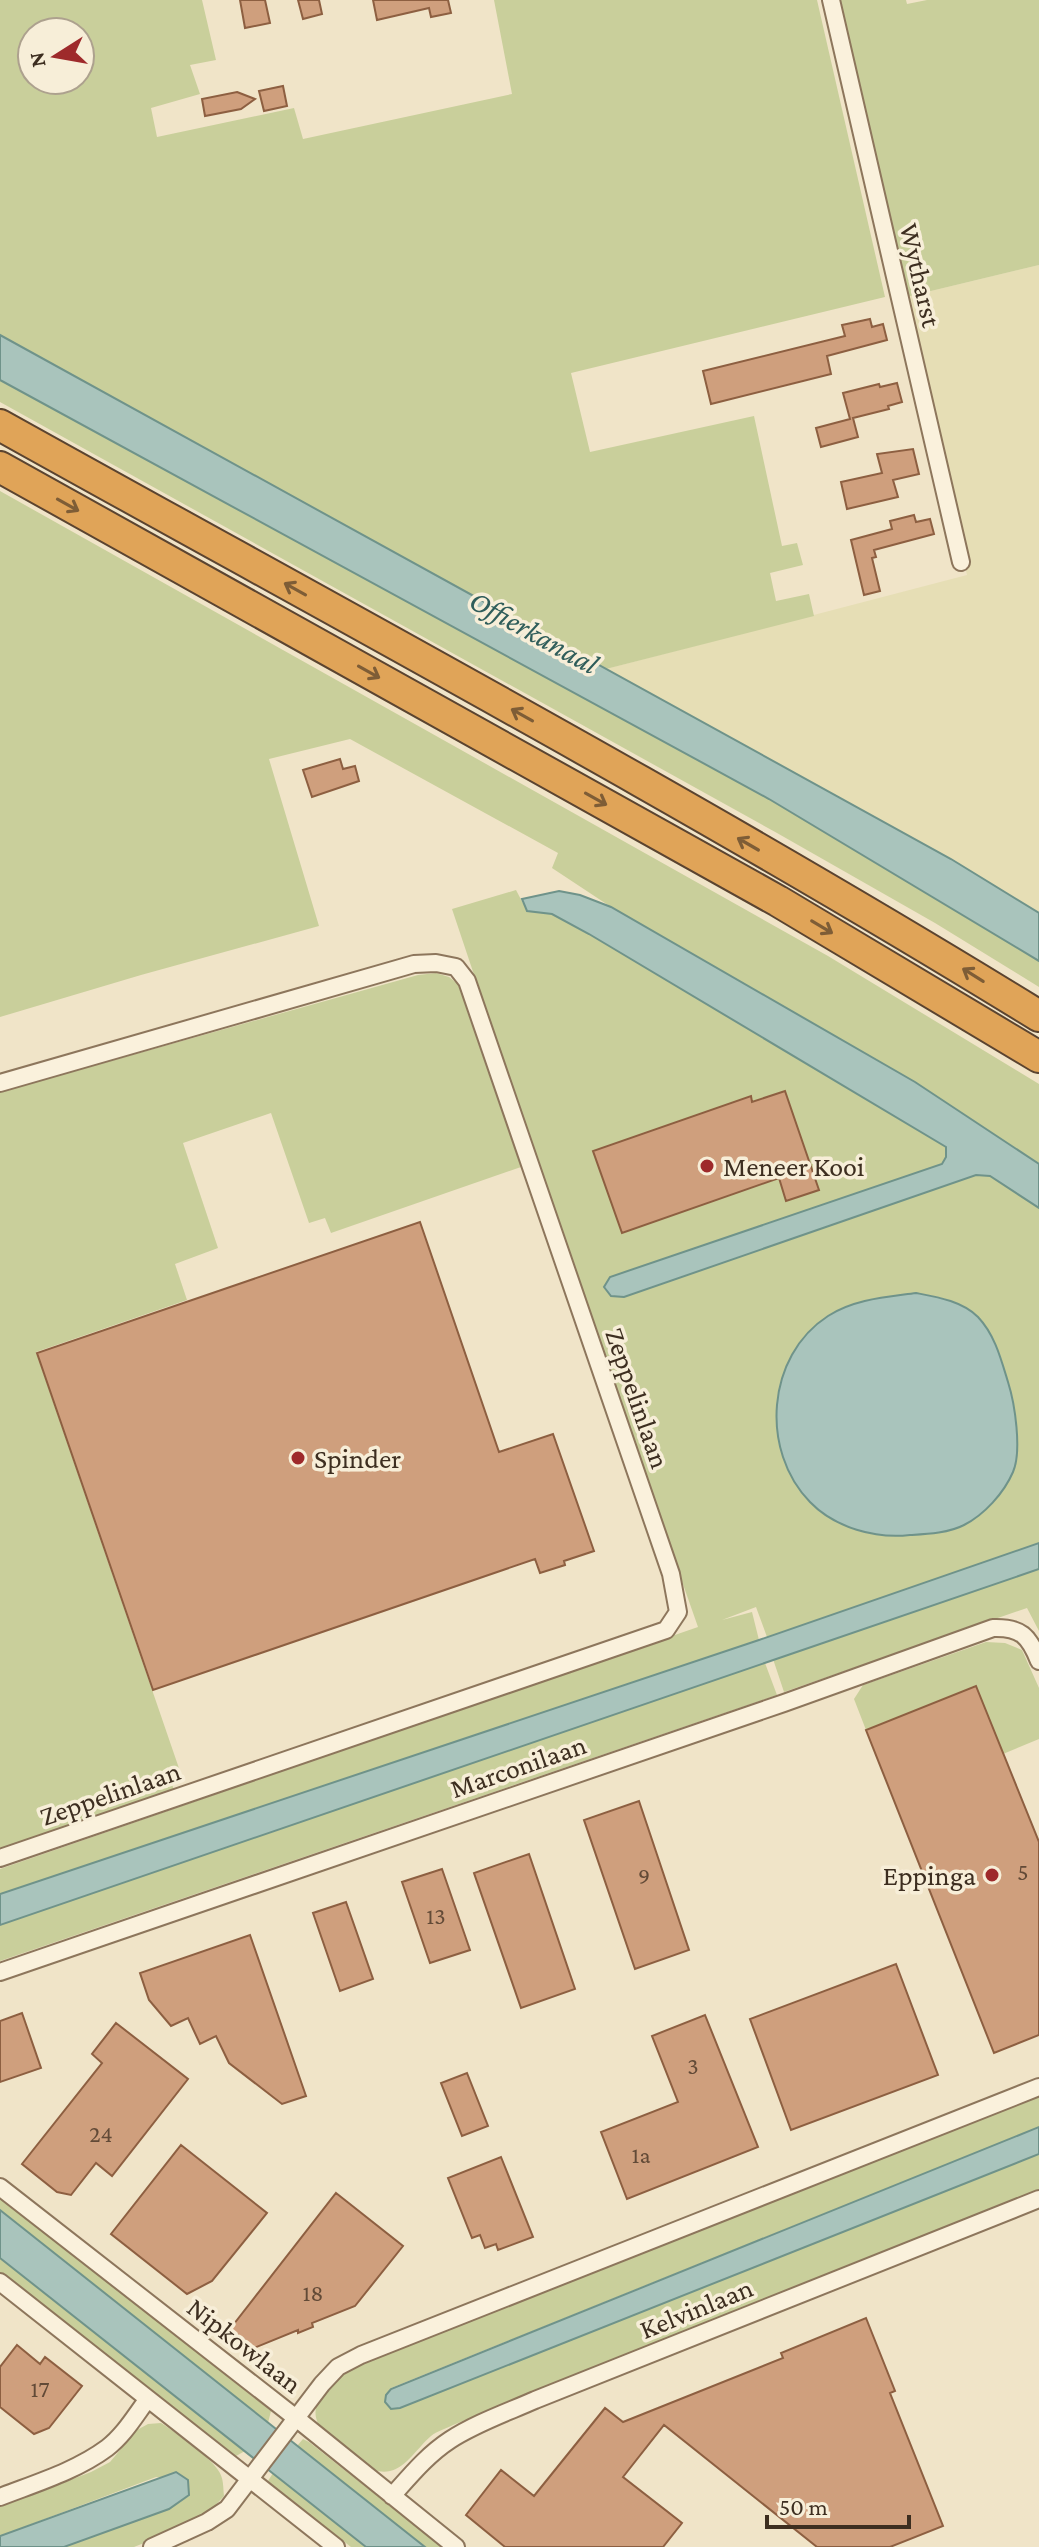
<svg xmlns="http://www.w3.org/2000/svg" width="1039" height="2547" viewBox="0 0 1039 2547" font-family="'Crimson Pro',serif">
  <rect width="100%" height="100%" fill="#f0e4c8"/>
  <!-- farmland -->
  <path fill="#e6deb5" d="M1039,265V913L951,859L606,669L967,575L906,297Z"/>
  <!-- green -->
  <path fill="#c9cf9b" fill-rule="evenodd" d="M0,0H202L216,60L190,65L200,94L151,108L157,137L294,108L303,139L512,94L494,0H817L885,297L571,373L590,452L754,416L782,546L797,543L803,565L770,573L776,601L809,594L814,616L606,669L0,335ZM32,32H80V80H32Z
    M839,0H906L907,4L927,0H1039V265L906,297Z
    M0,380L769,799L1039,961V987L935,923L777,833L0,402Z
    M0,491L828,956L1039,1084V1165L914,1082L611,907L552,868L558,853L350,739L269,759L319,926L141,975L0,1017Z
    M516,890L527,911L552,914L589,934L946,1147V1157L943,1164L611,1296H624L976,1175L990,1176L1039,1208V1543L767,1637L756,1607L722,1620L752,1612L759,1640L0,1894V1869L698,1627L578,1285L452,909ZM916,1293C926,1295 938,1296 948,1300C989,1313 999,1353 1010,1390L867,1300Z
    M436,973L449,977L458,984L521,1167L331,1233L325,1218L309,1223L271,1113L183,1143L218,1248L175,1264L187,1300L36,1352L182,1777L171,1781L174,1790L0,1850V1092L418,975Z
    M1039,1569V1631L1027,1608L784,1692L773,1659Z
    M986,1642L1005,1643L1022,1650L1039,1688V1739L1003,1754L976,1686L866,1730L854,1699L863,1685Z
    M765,1663L777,1695L0,1961V1925Z
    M1039,2091V2127L391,2388L386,2395L400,2408L1039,2154V2189L453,2425C445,2429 437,2431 431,2436C418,2447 406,2468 390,2471C373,2475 359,2461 347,2451C340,2445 330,2439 323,2431C297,2400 345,2372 369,2360Z
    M0,2197L271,2411L268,2423L0,2210Z
    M0,2258L245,2451L236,2456L0,2272Z
    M161,2423C175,2432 209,2456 218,2470C224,2478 223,2487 224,2496L210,2511L189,2525L134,2547H64L169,2509L189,2496L187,2480L156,2477L0,2536V2507L91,2472L110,2462L137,2430L148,2424Z
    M303,2439L309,2442L442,2547H425L297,2446Z
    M273,2473L366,2547H351L268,2481Z"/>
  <!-- water -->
  <path fill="#a9c4bc" stroke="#6f938a" stroke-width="2" d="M0,335L951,859L1039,913V961L769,799L0,380Z
    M559,891L580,895L611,907L915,1082L1039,1164V1208L990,1176L976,1175L624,1297L611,1296L604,1287L610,1277L942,1164L946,1157V1147L589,934L552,914L527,911L522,899Z
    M916,1293C937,1297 962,1301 978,1317C995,1335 1001,1359 1008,1382C1015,1404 1022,1451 1013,1472C1004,1493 984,1515 964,1525C949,1533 927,1534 910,1535C876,1539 835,1528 810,1502C760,1451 766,1356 828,1316C854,1299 887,1297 916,1293Z
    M1039,1543V1569L0,1925V1894L759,1640Z
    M1039,2127V2154L400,2408L391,2409L385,2402L386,2395L391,2389Z
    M0,2210L425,2547H366L0,2258Z
    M176,2472L188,2480L189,2495L169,2509L64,2547H0V2536Z"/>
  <!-- building -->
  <path fill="#cf9f7d" stroke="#8d5f41" stroke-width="2" d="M240,0H265L270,23L245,28Z
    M298,0H319L322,14L303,19Z
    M373,0H448L451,13L431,17L429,8L377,20Z
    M283,86L287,106L264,111L259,91Z
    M237,92L255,99L241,109L205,116L202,99Z
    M870,319L872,327L883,324L887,340L827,356L831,374L711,404L703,371L845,336L842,325Z
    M897,383L902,402L888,406L889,409L853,418L858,437L821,447L816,428L850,419L843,393L879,384L880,387Z
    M913,449L919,474L893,480L898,497L847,509L841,482L882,473L877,454Z
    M914,515L916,522L930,519L934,534L874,550L876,557L872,558L880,591L864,595L851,540L892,529L890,521Z
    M340,759L343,769L355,766L359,781L312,797L303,770Z
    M785,1091L819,1190L786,1201L779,1178L622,1233L593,1151L751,1096L752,1102Z
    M420,1222L499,1452L553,1434L594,1551L564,1561L565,1565L540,1573L535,1559L153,1690L37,1353Z
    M976,1686L1039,1842V2035L994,2053L866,1730Z
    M639,1801L689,1950L635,1969L584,1820Z
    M529,1854L575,1989L521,2008L474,1873Z
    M442,1869L470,1950L430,1963L402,1882Z
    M346,1902L373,1979L340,1991L313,1913Z
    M250,1935L306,2096L282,2104L229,2063L216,2036L200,2044L188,2018L171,2026L149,2000L140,1973Z
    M896,1964L938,2075L791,2130L750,2019Z
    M22,2013L41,2068L0,2082V2021Z
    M705,2015L758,2147L627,2199L601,2132L678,2102L652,2036Z
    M116,2023L188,2079L112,2176L96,2163L71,2195L57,2192L22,2164L102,2063L92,2054Z
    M467,2073L488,2126L462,2136L441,2083Z
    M181,2145L267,2213L212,2281L187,2294L111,2234Z
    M501,2157L533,2237L498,2250L496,2244L485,2248L480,2235L472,2238L448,2178Z
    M336,2193L403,2246L355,2306L312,2323L313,2327L298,2333V2330L254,2348L230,2329Z
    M866,2318L895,2391L890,2393L943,2526L890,2547H817L664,2425L623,2477L682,2523L663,2547H505L466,2515L501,2470L534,2496L605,2408L623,2422L783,2358L781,2353Z
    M17,2345L40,2364L45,2357L82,2386L49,2428L34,2434L0,2407V2367Z"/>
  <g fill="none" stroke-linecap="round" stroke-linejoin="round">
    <defs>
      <path id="minor" d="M831,0L961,562
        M0,1083L414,964L436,963L456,967L467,981L671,1574L678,1612L666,1630L0,1858
        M0,1972L784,1703L993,1628C1021,1627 1029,1636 1039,1661
        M0,2187L296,2418L456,2547
        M0,2282L336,2547
        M392,2496C410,2476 427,2455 450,2440C476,2423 508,2412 535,2400L1039,2199
        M0,2497C36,2483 76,2471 107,2448C124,2435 135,2416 147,2400
        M152,2547L207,2522L227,2509L322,2384L338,2367L361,2355L1039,2087"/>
      <path id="motorway" d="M0,425C348,619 700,807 1039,1016
        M0,467L778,901L1039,1057"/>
    </defs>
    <!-- minor casing -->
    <use href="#minor" stroke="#8d765c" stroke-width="20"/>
    <!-- motorway casing -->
    <use href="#motorway" stroke="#5b4430" stroke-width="34"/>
    <!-- minor -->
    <use href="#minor" stroke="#faf1dc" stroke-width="16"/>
    <!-- motorway -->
    <use href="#motorway" stroke="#e0a458" stroke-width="30"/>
  </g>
  <!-- one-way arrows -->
  <defs><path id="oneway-shaft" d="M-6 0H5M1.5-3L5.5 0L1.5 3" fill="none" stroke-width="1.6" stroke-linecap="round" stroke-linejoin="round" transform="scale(2)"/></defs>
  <g stroke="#7e5d36">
    <use href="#oneway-shaft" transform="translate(68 505) rotate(29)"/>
    <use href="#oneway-shaft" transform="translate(295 589) rotate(-151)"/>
    <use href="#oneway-shaft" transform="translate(369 672) rotate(29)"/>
    <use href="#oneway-shaft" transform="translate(522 715) rotate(-151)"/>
    <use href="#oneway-shaft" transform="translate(596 799) rotate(29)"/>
    <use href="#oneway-shaft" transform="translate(748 844) rotate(-150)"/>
    <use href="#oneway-shaft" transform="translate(822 927) rotate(31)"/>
    <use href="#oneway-shaft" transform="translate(973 975) rotate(-148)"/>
  </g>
  <!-- markers -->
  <g fill="#9e2a2b" stroke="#f7eed8" stroke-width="3">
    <circle cx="707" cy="1166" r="8"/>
    <circle cx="298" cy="1458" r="8"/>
    <circle cx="992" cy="1875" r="8"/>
  </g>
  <g text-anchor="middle" stroke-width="7" stroke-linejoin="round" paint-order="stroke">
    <!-- number labels -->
    <g font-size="24" fill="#624a37">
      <text x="1023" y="1880">5</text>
      <text x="644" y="1884">9</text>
      <text x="436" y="1924">13</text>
      <text x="693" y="2074">3</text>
      <text x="101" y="2142">24</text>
      <text x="641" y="2163">1a</text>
      <text x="313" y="2301">18</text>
      <text x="40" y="2397">17</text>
    </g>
    <!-- street labels -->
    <g font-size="28" fill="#3d2e20" stroke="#f7eed8">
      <text transform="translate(921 275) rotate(77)" y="10">Wytharst</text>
      <text transform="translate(638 1398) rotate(71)" y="10">Zeppelinlaan</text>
      <text transform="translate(518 1766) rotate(-19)" y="10">Marconilaan</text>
      <text transform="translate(110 1793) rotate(-19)" y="10">Zeppelinlaan</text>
      <text transform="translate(696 2308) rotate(-22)" y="10">Kelvinlaan</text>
      <text transform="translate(245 2345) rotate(38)" y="10">Nipkowlaan</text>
    </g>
    <!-- poi labels -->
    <g font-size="28" fill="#3d2e20" stroke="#f7eed8" text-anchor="start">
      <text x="723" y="1176">Meneer Kooi</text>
      <text x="314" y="1468">Spinder</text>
      <text x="976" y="1885" text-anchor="end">Eppinga</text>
    </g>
    <!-- water labels -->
    <g font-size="30" font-style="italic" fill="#2f5d5a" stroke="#f7eed8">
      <text transform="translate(534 632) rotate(29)" y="10">Offierkanaal</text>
    </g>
  </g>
  <!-- north arrow -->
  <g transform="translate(56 56) rotate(259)"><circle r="38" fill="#f7eed8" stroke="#ada18e" stroke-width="2"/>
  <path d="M0-6L14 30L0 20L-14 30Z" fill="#9e2a2b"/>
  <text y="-12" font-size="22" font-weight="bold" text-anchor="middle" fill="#3d2e20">N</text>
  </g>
  <!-- scale -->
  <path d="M767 2515v12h142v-12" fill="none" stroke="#3d2e20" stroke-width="4"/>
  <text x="779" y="2515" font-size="24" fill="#3d2e20" stroke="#f7eed8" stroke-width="6" paint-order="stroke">50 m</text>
</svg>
